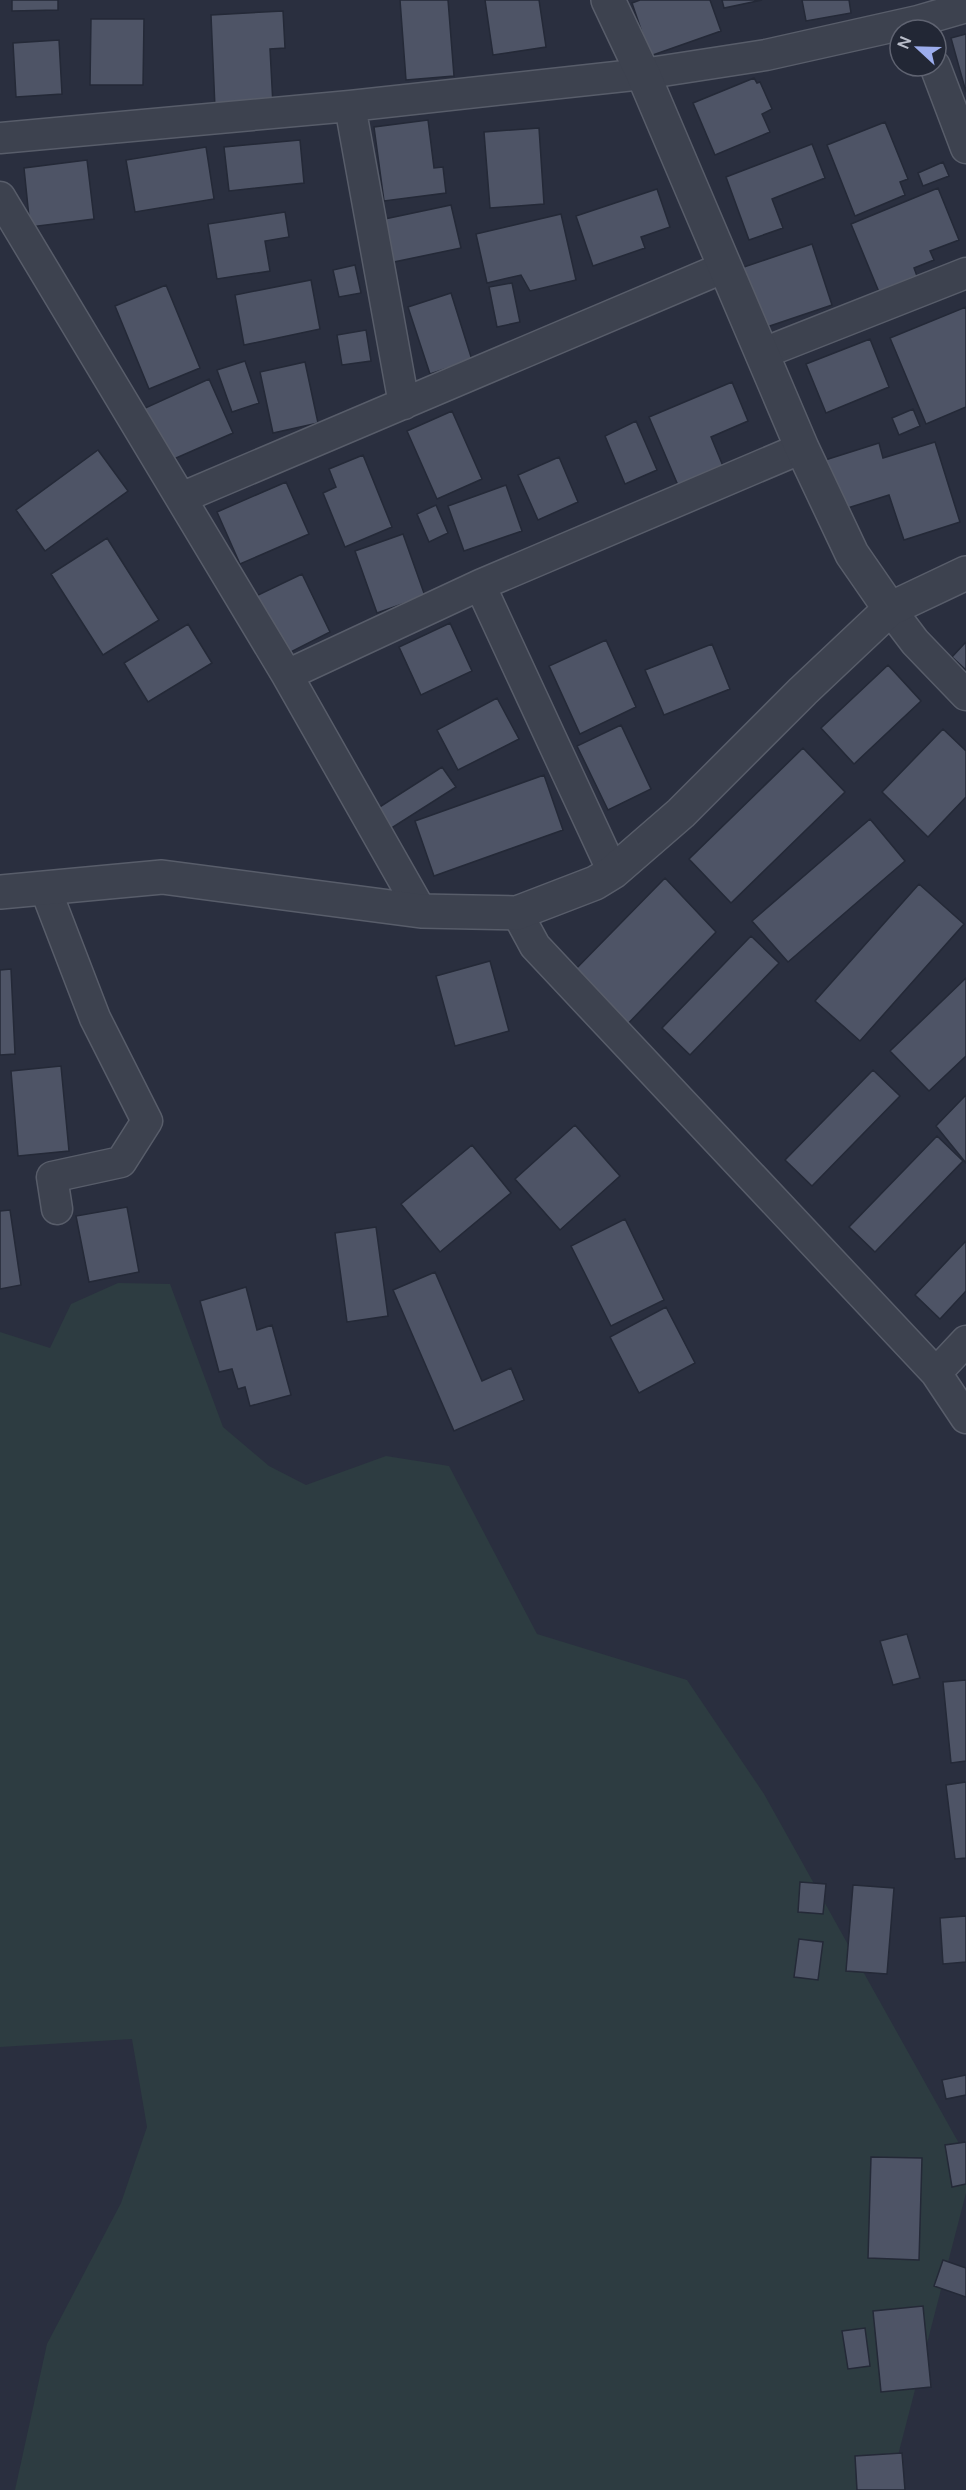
<svg xmlns="http://www.w3.org/2000/svg" width="966" height="2490" viewBox="0 0 966 2490" font-family="Manrope,sans-serif">
  <rect width="100%" height="100%" fill="#2a2f3f"/>
  <!-- green -->
  <path fill="#2d3c41" d="M118,1283L170,1284L223,1427L269,1466L306,1485L386,1456L449,1466L537,1634L687,1680L764,1794L966,2156V2193L889,2490H15L47,2344L121,2203L147,2127L132,2039L0,2047V1332L50,1348L71,1304Z"/>
  <!-- building -->
  <path fill="#4e5466" stroke="#242937" stroke-width="1.5" d="M12,0H58V10L12,11Z
    M400,0H448L454,76L406,80Z
    M485,0H539L546,47L493,55Z
    M640,0H710L721,31L650,56L632,3Z
    M722,0H762L724,8Z
    M802,0H849L851,13L806,21Z
    M283,11L285,48L270,49L273,105L215,108L211,15Z
    M91,19H144L143,85H90Z
    M966,34V92L951,38Z
    M59,40L62,94L16,97L13,43Z
    M754,78L757,83L760,82L772,109L762,114L770,132L715,155L693,103Z
    M428,120L434,168L443,167L446,193L384,201L374,127Z
    M885,122L908,179L900,182L905,195L855,216L827,145Z
    M539,128L544,204L490,208L484,132Z
    M300,140L304,183L229,191L224,147Z
    M812,144L825,178L772,199L783,228L749,240L726,177Z
    M206,147L214,199L135,212L126,160Z
    M87,160L94,219L30,227L24,168Z
    M943,162L949,176L923,186L918,173Z
    M938,188L959,240L930,251L934,260L914,268L917,276L879,292L851,224Z
    M657,189L670,227L641,237L645,248L593,266L576,216Z
    M451,205L461,248L389,263L380,220Z
    M285,212L289,237L265,241L270,271L217,279L208,224Z
    M561,214L576,280L530,291L521,275L487,283L476,234Z
    M812,244L832,305L761,329L741,268Z
    M355,265L361,293L339,297L333,270Z
    M311,280L320,329L244,345L235,295Z
    M512,283L520,322L497,327L489,287Z
    M166,285L200,368L149,389L115,306Z
    M451,293L472,360L430,374L408,307Z
    M966,307V407L926,424L890,338Z
    M366,330L371,361L342,365L337,335Z
    M870,339L889,387L826,413L806,364Z
    M245,361L259,403L232,412L217,370Z
    M305,362L318,423L273,433L260,372Z
    M209,379L233,433L167,462L143,409Z
    M732,382L748,421L711,437L725,471L680,490L649,417Z
    M913,409L920,426L899,435L892,418Z
    M452,411L482,479L437,499L407,431Z
    M636,421L657,470L625,484L605,436Z
    M935,442L960,522L904,540L889,495L838,511L822,461L879,443L883,458Z
    M98,450L128,491L45,551L16,510Z
    M363,455L392,527L345,547L323,493L336,487L329,469Z
    M559,457L578,502L538,520L518,475Z
    M286,482L309,534L240,564L217,512Z
    M506,485L522,531L464,551L448,506Z
    M436,505L448,533L429,542L417,514Z
    M403,534L425,596L377,613L355,551Z
    M107,538L159,620L103,655L51,574Z
    M302,574L330,632L285,655L256,596Z
    M450,623L472,671L421,695L399,647Z
    M188,624L212,663L148,702L124,663Z
    M606,640L636,707L580,734L549,666Z
    M966,642V670L952,657Z
    M712,644L730,689L664,715L645,670Z
    M888,665L921,701L854,764L821,728Z
    M497,698L519,739L458,770L437,730Z
    M621,725L651,789L608,810L577,746Z
    M943,729L966,751V797L928,837L882,792Z
    M803,748L845,792L731,903L689,859Z
    M442,767L456,787L390,829L378,808Z
    M544,775L563,830L434,876L415,821Z
    M870,819L905,861L788,962L752,921Z
    M665,878L716,932L620,1032L569,976Z
    M919,884L964,924L860,1041L815,1001Z
    M751,936L779,963L690,1055L662,1028Z
    M490,961L509,1031L455,1046L436,976Z
    M11,969L15,1054L0,1055V970Z
    M966,978V1056L929,1091L890,1051Z
    M61,1066L69,1151L18,1156L11,1071Z
    M873,1070L900,1096L812,1186L785,1160Z
    M966,1095V1163L936,1126Z
    M575,1125L620,1176L560,1230L515,1179Z
    M937,1136L963,1161L875,1252L849,1227Z
    M472,1145L511,1193L440,1252L401,1204Z
    M127,1207L139,1272L89,1282L76,1216Z
    M10,1210L21,1285L0,1289V1211Z
    M625,1219L664,1300L611,1326L571,1246Z
    M376,1227L388,1316L347,1322L335,1233Z
    M966,1241V1291L940,1319L915,1295Z
    M435,1272L482,1381L511,1368L524,1400L454,1431L393,1290Z
    M246,1287L257,1330L272,1325L291,1395L250,1406L245,1387L238,1389L232,1369L219,1372L200,1301Z
    M666,1307L695,1363L639,1393L610,1337Z
    M907,1634L920,1678L893,1685L880,1641Z
    M966,1680V1761L951,1763L943,1682Z
    M966,1782V1858L955,1859L946,1785Z
    M800,1882L826,1884L823,1914L798,1912Z
    M853,1885L894,1888L887,1974L846,1971Z
    M966,1916V1962L943,1964L940,1918Z
    M799,1939L823,1942L818,1980L794,1977Z
    M966,2075V2095L946,2099L942,2080Z
    M966,2142V2184L952,2187L945,2145Z
    M871,2157L922,2158L919,2260L868,2258Z
    M943,2260L966,2268V2297L934,2286Z
    M923,2306L931,2387L881,2392L873,2311Z
    M865,2328L870,2366L848,2369L842,2331Z
    M902,2453L905,2490H857L855,2456Z"/>
  <g fill="none" stroke-linecap="round" stroke-linejoin="round">
    <defs>
      <path id="minor" d="M935,66L966,148
        M350,106L404,404
        M0,138L350,106L643,74L766,55L918,21L966,7
        M0,197L287,675L421,911
        M761,354L966,273
        M181,498L725,267
        M890,609L915,642L966,695
        M287,675L480,585
        M613,872L480,585L802,448
        M45,888L95,1018L147,1121L121,1162L52,1177L57,1209
        M517,913L535,946L936,1373L966,1418
        M936,1373L966,1341"/>
      <path id="tertiary" d="M608,0L643,74L802,448L852,554L890,609
        M0,892L162,877L421,911L517,913L595,883L613,872L681,813L803,691L890,609L966,573"/>
    </defs>
    <!-- minor casing -->
    <use href="#minor" stroke="#585d6a" stroke-width="33"/>
    <!-- tertiary casing -->
    <use href="#tertiary" stroke="#585d6a" stroke-width="36"/>
    <!-- minor -->
    <use href="#minor" stroke="#3d424f" stroke-width="30"/>
    <!-- tertiary -->
    <use href="#tertiary" stroke="#3d424f" stroke-width="33"/>
  </g>
  <!-- north arrow -->
  <g transform="translate(918 48) rotate(292)"><circle r="28" fill="#222735" stroke="#5f6371" stroke-width="1.5"/>
  <path d="M0-4.5L10 22L0 15L-10 22Z" fill="#9caded"/>
  <text y="-9" font-size="16" font-weight="bold" text-anchor="middle" fill="#babeca">N</text>
  </g>
</svg>
